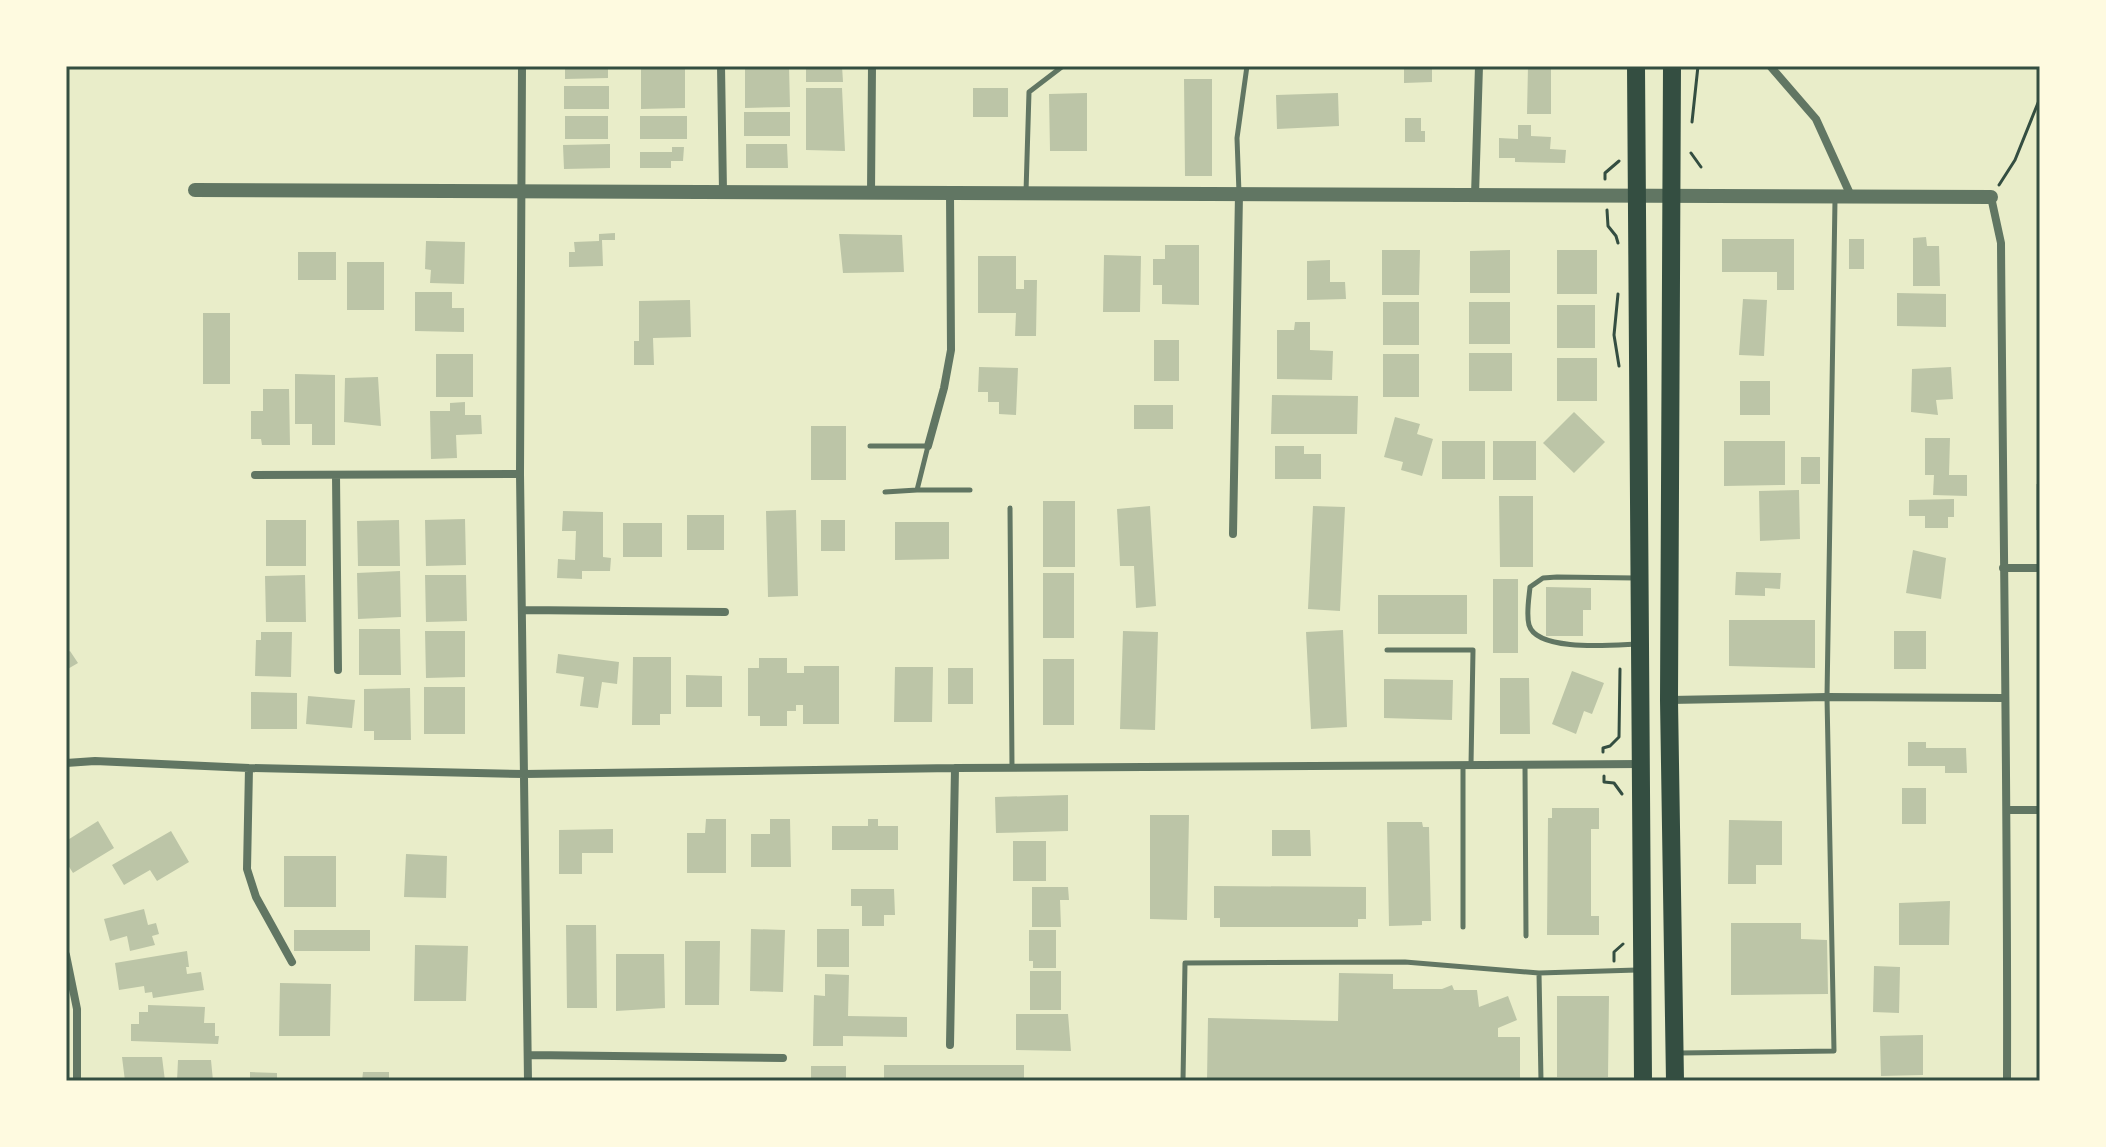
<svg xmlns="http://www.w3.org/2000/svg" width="2106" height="1147" viewBox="0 0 2106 1147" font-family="'PT Sans',sans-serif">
  <rect width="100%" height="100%" fill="#e9edc9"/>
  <!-- building -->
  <path fill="#bcc5a7" d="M565,66H608V78L565,79Z
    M641,66H685V108L641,109Z
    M745,66H789L790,107L745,108Z
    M806,66H842L843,82H806Z
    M1404,66H1432V82L1404,83Z
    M1528,66H1551V114H1527Z
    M1184,79H1212V176H1185Z
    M564,86H609V109H564Z
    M806,88H842L845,151L806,150Z
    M973,88H1008V117H973Z
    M1087,93V151H1050L1049,94Z
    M1338,93L1339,126L1277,129L1276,95Z
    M744,112H790V136H744Z
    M565,116H608V139H565Z
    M640,116H687V139H640Z
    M1405,118H1421V131H1425V142H1405Z
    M1518,125H1531V136L1551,137L1550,149L1566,150L1565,163L1515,162V158H1499V138L1518,139Z
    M610,144V168L564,169L563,145Z
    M746,144H787L788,168H746Z
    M672,147H684L683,161H671V168H640V152H672Z
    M615,233V240H602L603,266L569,267V252H575L574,242L599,241V234Z
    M839,234L902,235L904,272L843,273Z
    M1926,237L1927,246H1939L1940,286H1913V238Z
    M1722,239H1794V290H1777V272H1722Z
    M1849,239H1864V269H1849Z
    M426,241L465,242L464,284L430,283L431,270L425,269Z
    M1165,245H1199V305L1162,304V285H1153V259H1165Z
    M1382,250H1420L1419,295H1382Z
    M1510,250V293H1470V251Z
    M1557,250H1597V294H1557Z
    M298,252H336V280H298Z
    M1104,255L1141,256L1140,312H1103Z
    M978,256H1016V289H1024V280H1037L1036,336H1015L1016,313H978Z
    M1330,260V282H1345L1346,299L1307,300V261Z
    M347,262H384V310H347Z
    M415,292H452V308H464V332L415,331Z
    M1897,293L1946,294V327L1897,326Z
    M1743,299L1767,300L1764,356L1739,355Z
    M690,300L691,337L653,338L654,365H634V341H639V301Z
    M1383,302H1419V345H1383Z
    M1469,302H1510V344H1469Z
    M1557,305H1595V348H1557Z
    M203,313H230V384H203Z
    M1295,322H1310V350L1333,351L1332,380L1277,379V330H1294Z
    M1154,340H1179V381H1154Z
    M1469,353H1512V391H1469Z
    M436,354H473V397H436Z
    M1383,354H1419V397H1383Z
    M1557,358H1597V401H1557Z
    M979,367L1018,368L1016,415L999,414V402H988V392H978Z
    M1951,367L1953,399L1936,400L1938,415L1911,412L1912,369Z
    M295,374L335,375V445H312V424H295Z
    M378,377L381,426L344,422L345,378Z
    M1740,381H1770V415H1740Z
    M263,389H289L290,445H262L261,439H251V411H263Z
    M1272,395L1358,396L1357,434H1271Z
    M465,402V415H481L482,434L456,435L457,458L431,459L430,411H450V403Z
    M1134,405H1173V429H1134Z
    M1574,412L1605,442L1574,473L1543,443Z
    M1395,417L1420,424L1417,434L1433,439L1422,476L1401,470L1403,462L1384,457Z
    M811,426H846V480H811Z
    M1925,438H1950L1949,475H1967V496L1933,495L1934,475H1925Z
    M1442,441H1485V479H1442Z
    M1493,441H1536V480H1493Z
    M1724,441H1785V485L1724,486Z
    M1275,446H1304V454H1321V479H1275Z
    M1801,457H1820V484H1801Z
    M2036,484H2040V530H2036Z
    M1799,490L1800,539L1760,541L1759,491Z
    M1499,496H1533V567H1500Z
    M1954,499V517H1948V528H1925V516H1909V500Z
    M1043,501H1075V567H1043Z
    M1150,506L1156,606L1136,608L1134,566H1120L1117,509Z
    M1313,506L1345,507L1340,611L1308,609Z
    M796,510L798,596L768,597L766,511Z
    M563,511L603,512V557L611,558L610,571H582V579L557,578L558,559L575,560L576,531H562Z
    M687,515H724V550H687Z
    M465,519L466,565L426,566L425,520Z
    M266,520H306V566H266Z
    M399,520L400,566H358L357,521Z
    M821,520H845V551H821Z
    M895,522H949V559L895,560Z
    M623,523H662V557H623Z
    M1913,550L1946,558L1941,599L1906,593Z
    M400,571L401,617L358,619L357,573Z
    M1736,572L1781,573L1780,589L1765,588V596L1735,595Z
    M1043,573H1074V638H1043Z
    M305,575L306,622H266L265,576Z
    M425,575H466L467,621L426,622Z
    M1493,579H1518V653H1493Z
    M1546,587L1591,588V610H1583V636H1546Z
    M1378,595H1467V634H1378Z
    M1729,620H1815V668L1729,666Z
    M359,629H400L401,675H359Z
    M1343,630L1347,727L1311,729L1306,632Z
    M425,631H465V677L426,678Z
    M1123,631L1158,632L1155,730L1120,729Z
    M1894,631H1926V669H1894Z
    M261,632H292L291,677L255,676L256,640H261Z
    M70,651L78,663L66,670V653Z
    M558,654L619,662L617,684L602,682L598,708L580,706L584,677L556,673Z
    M633,657H671V714H660V725H632Z
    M759,658H787V673H804V666H839V724H803V705H796V711H787V726H760V716H748V668H759Z
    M1043,659H1074V725H1043Z
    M895,667H933L932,722H894Z
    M948,668H973V704H948Z
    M1572,671L1604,683L1592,714L1584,711L1576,734L1552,724Z
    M686,675L722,676V707H686Z
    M1500,678H1529L1530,734H1500Z
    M1384,679L1453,680L1452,720L1384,718Z
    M424,687H465V734H424Z
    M410,688L411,740H374V731H364V689Z
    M251,692L297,693V729H251Z
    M308,696L355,700L352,728L306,724Z
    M1908,742H1926V748H1966L1967,773H1945V766H1908Z
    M1902,788H1926V824H1902Z
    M1068,795V831L996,833L995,797Z
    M1552,808H1599V829H1591V916H1599V935H1547L1548,818H1552Z
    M1150,815H1189L1187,920L1150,919Z
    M706,819H726V873H687V833H705Z
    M770,819H790L791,867H751V834H770Z
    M868,819H878V826H898V850H832V826H868Z
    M1729,820L1782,821V865H1756V884H1728Z
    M98,821L114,848L73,873L66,862V841Z
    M1387,822H1422L1423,827H1429L1431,921H1422V925L1389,926Z
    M613,829V853H582V874H559V830Z
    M1272,830H1310L1311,856H1272Z
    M171,831L189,862L157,881L150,870L124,885L112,865Z
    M1013,841H1046V881H1013Z
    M406,854L447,856L446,898L404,897Z
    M284,856H336V907H284Z
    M1214,886L1366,887V919H1358V927H1220V918H1214Z
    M1032,887H1068L1069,900H1060L1061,927H1032Z
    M851,889H894L895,915H884V926H862V906H851Z
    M1950,901L1949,945H1899V903Z
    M144,909L148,925L156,923L159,934L152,936L155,945L130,951L127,936L110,941L104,919Z
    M1731,923H1801V939L1827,940L1828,994L1731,995Z
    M566,925H596L597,1008H567Z
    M751,929L785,930L783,992L750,991Z
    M817,929H849V967H817Z
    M294,930H370V951H294Z
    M1029,930H1056V968H1033V961H1029Z
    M685,941H720L719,1005H685Z
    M415,945L468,946L466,1001H414Z
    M187,951L189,967H186L187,974L201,972L204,990L153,998L152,992L145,993L144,986L119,990L115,963Z
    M616,954H664L665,1008L616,1011Z
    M1874,966L1900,967L1899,1013L1873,1012Z
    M1030,971H1061V1010H1030Z
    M1339,973L1393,974V989H1442L1452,985L1454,990H1477L1479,1007L1508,996L1517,1020L1498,1028V1037H1520V1081H1207L1208,1018L1338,1021Z
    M825,974L849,975L848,1016L907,1017V1037L843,1036V1046H813L814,995L825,996Z
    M280,983L331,984L330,1036H279Z
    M1557,996H1609L1608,1077H1557Z
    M148,1005L205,1007L204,1023H215V1036H219L218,1044L131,1041V1024H139V1012H148Z
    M1016,1014H1068L1071,1051L1016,1050Z
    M1923,1035V1075L1881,1076L1880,1036Z
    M122,1057H162L165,1081H125Z
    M178,1060H211L213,1081H177Z
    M884,1065H1024V1081H884Z
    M811,1066H846V1081H811Z
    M250,1072L277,1073V1081H250Z
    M363,1072H389V1081H362Z"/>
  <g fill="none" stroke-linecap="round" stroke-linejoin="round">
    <!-- path -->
    <path stroke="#344e41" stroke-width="3" d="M1692,122L1698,66
      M1691,153L1701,167
      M1605,179V173L1619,161
      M1999,185L2015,160L2040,98
      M1607,210L1608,226L1616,236L1618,243
      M1618,294L1614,335L1619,366
      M1603,752V748L1610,746L1619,737L1620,669
      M1604,776V782L1614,783L1622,794
      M1614,961V952L1623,944"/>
    <!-- service -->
    <path stroke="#617663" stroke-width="5" d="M1026,192L1029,92L1063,66
      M1239,193L1237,138L1247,66
      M870,446H928L917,490H970
      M885,492L917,490
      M1010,508L1012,767
      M1636,578L1557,577L1543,578L1530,587C1529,598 1526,614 1529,625C1537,652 1612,645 1636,644
      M1387,650H1473L1471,765
      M1463,766V927
      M1525,766L1526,936
      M1679,1053L1834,1051L1827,697L1835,200
      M1183,1081L1185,963L1405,962L1539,973
      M1541,1081L1539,973L1637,970"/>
    <!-- minor -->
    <path stroke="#617663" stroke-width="8" d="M522,66L520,474L528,1081
      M721,66L723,192
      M1770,66L1816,119L1851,196
      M871,193L872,66
      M1475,195L1479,66
      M1991,197L2001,243C2003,522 2008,802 2007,1081
      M928,446L944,388L951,350L950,193
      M255,475L520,474
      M336,475L338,670
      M1233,534L1239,194
      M2003,568H2040
      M523,610L725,612
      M1670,700L1827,697L2003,698
      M66,763L95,761L249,768L524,774L955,768L1641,764
      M249,768L247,869L256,897L292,962
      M2008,810H2040
      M66,955L77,1009V1081
      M950,1045L955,768
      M529,1055L783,1058"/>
    <!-- tertiary -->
    <path stroke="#617663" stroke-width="14" d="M195,190L1991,197"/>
    <!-- primary -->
    <path stroke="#344e41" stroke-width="18" d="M1636,66L1643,1081
      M1672,66L1669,700L1675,1081"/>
  </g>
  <!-- border -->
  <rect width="2106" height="1147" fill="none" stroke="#fefae0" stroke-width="136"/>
  <rect x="68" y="68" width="1970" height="1011" fill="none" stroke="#344e41" stroke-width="3"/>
</svg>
